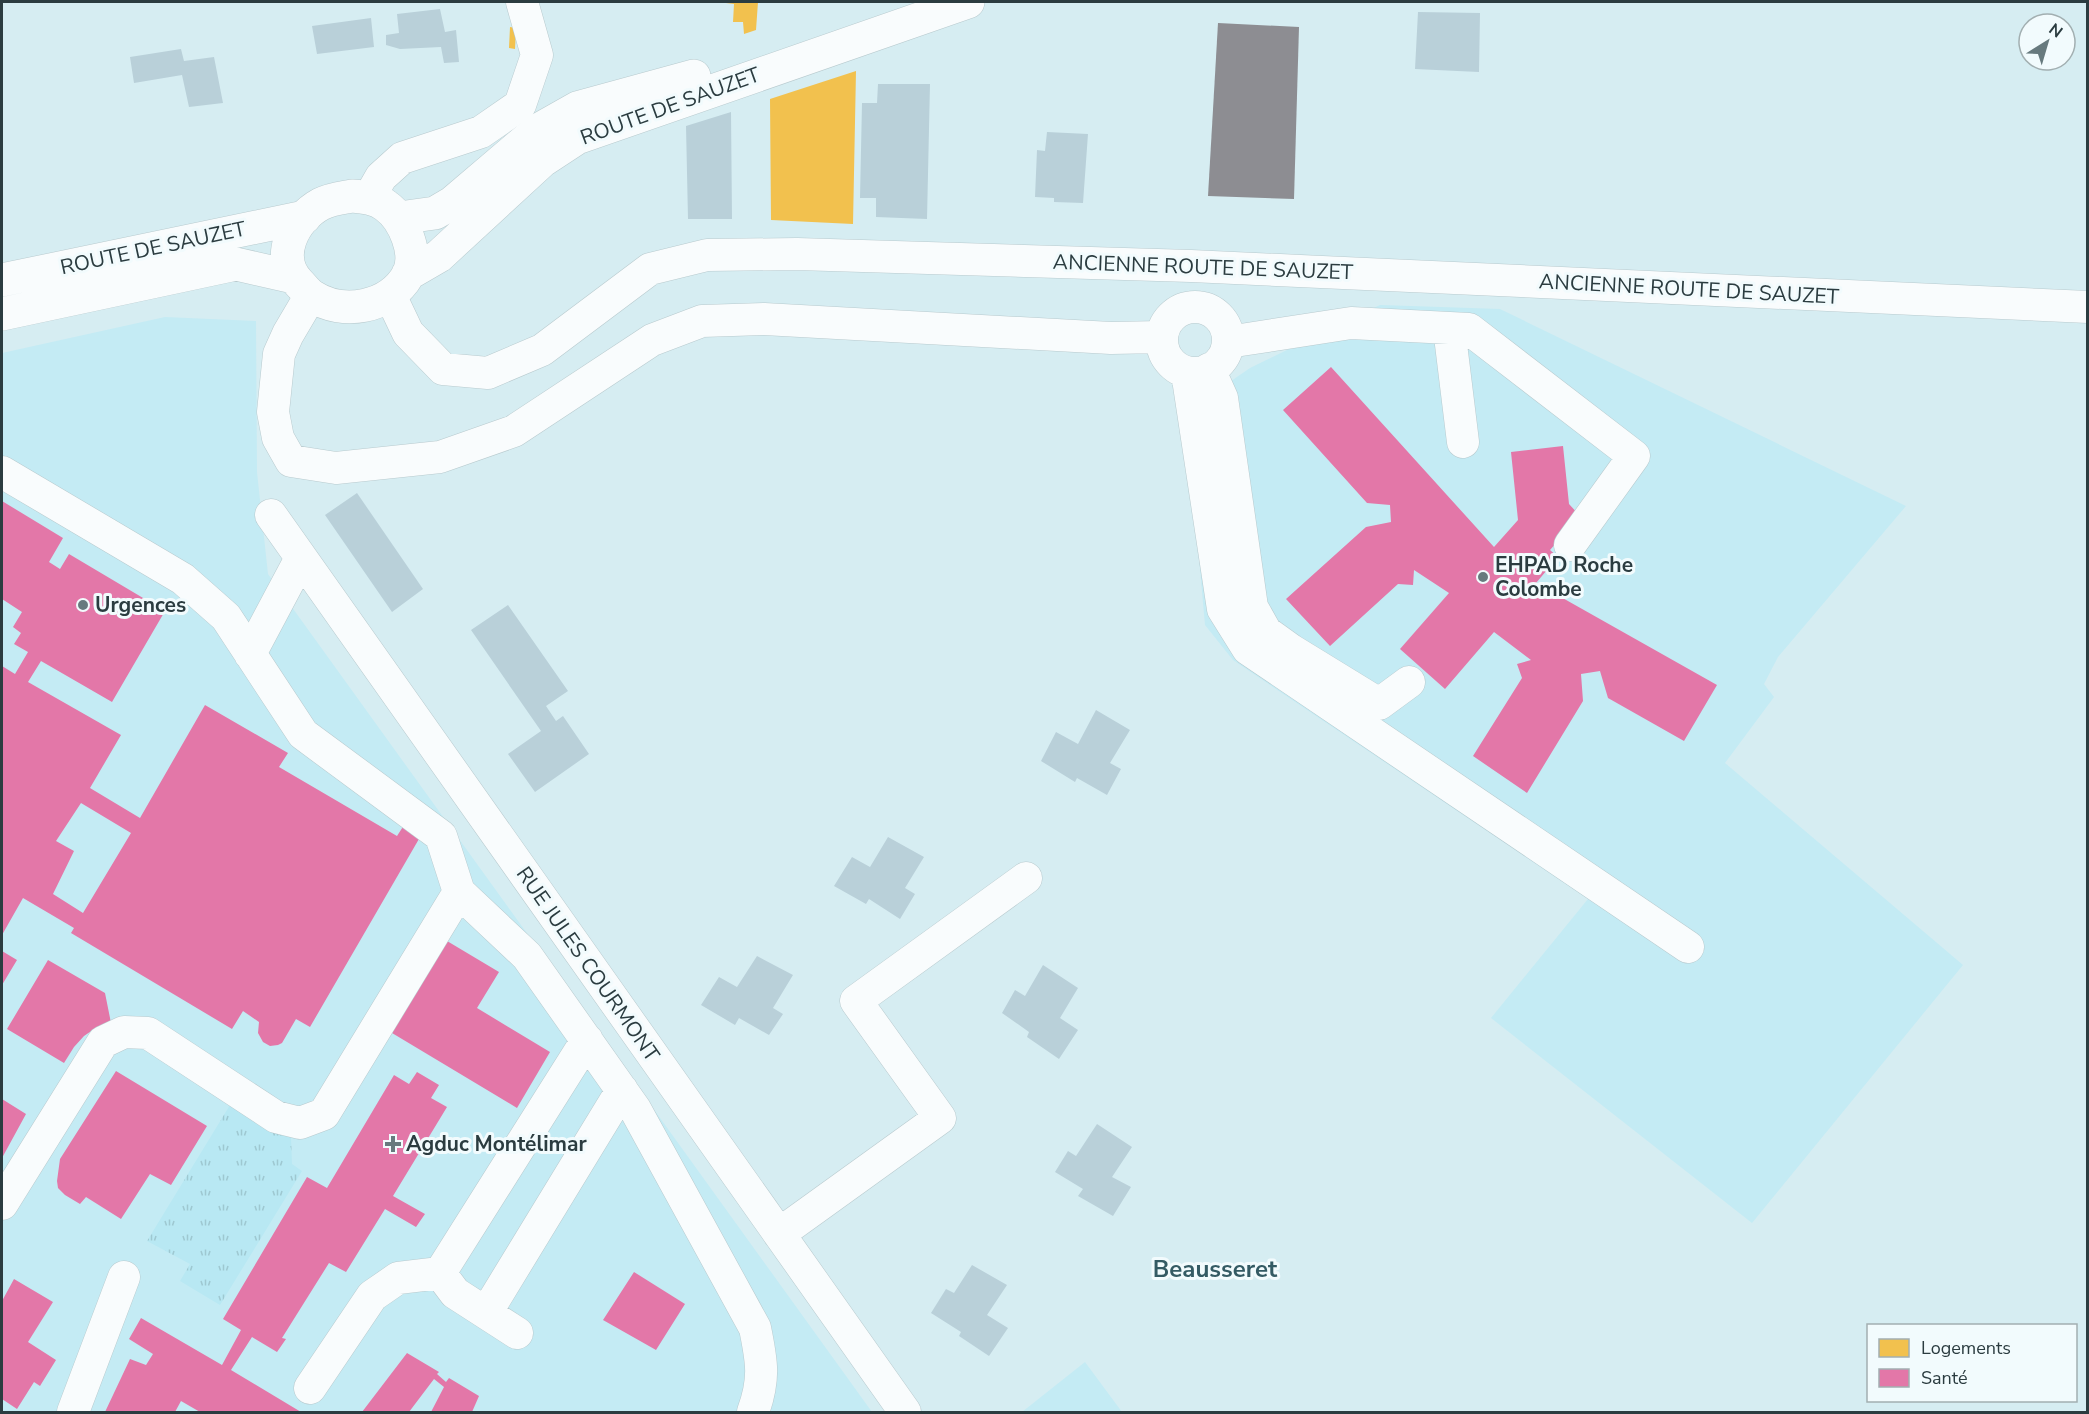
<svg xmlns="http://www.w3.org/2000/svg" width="2089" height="1414" viewBox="0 0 2089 1414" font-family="'Nunito Sans',sans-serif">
  <defs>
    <pattern id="grass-tufts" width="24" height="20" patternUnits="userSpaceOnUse" patternTransform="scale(1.5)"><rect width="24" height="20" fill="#b8e8f3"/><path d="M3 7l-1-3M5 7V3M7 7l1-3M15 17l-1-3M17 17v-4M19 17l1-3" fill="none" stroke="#9ec8d1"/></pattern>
  </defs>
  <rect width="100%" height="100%" fill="#d6edf2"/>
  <!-- built -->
  <path fill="#c4ebf4" d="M1380,305L1500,309L1906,506L1778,657L1764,684L1774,697L1725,763L1963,965L1752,1223L1491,1018L1588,899L1233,660L1205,625L1186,412L1250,368Z
    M165,317L256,321L257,472L268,574L872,1412H2V353Z
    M1085,1362L1122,1412H1022Z"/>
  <!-- grass -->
  <path fill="url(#grass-tufts)" d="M230,1105L291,1137L292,1164L302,1171L220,1305L180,1281L190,1264L147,1241Z"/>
  <!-- homes -->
  <path fill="#f2c14e" d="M726,2H758L756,30L744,34L743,22H733L734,4L726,3Z
    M510,27L516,28L515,49L509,48Z
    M856,71L853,224L771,220L770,99Z"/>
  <!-- health -->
  <path fill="#e377a8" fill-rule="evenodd" d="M1331,367L1494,547L1518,520L1511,452L1563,446L1569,504L1580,516L1550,550L1558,557L1536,583L1717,685L1684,741L1608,698L1600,671L1581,674L1583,701L1527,793L1473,756L1522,678L1517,664L1531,660L1494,632L1445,689L1400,649L1449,593L1414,570L1413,585L1398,584L1330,646L1286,599L1366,527L1391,522L1390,505L1367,503L1283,410Z
    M2,501L63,538L49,562L60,569L69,554L165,611L112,702L41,661L28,682L121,735L90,788L140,818L205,705L288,753L279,767L397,836L406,822L423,832L310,1027L296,1019L282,1043L278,1045L270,1046L263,1042L258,1033L259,1022L243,1011L232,1029L71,933L74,928L23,898L2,935V666L15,674L28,652L14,644L21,633L13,627L22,612L2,599ZM81,803L131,833L83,913L53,894L74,851L56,841Z
    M442,938L499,972L477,1008L550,1052L517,1108L387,1030Z
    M2,951L17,960L2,985Z
    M48,960L105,993L111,1023L97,1027L84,1036L74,1047L64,1063L7,1029Z
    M116,1071L207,1126L171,1185L150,1174L121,1219L86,1197L80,1204L65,1195L58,1188L57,1181L60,1159Z
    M417,1072L439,1085L431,1098L447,1107L393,1196L425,1214L416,1227L385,1209L346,1272L329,1263L282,1338L286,1339L277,1352L252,1337L231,1370L301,1412H200L181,1401L175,1412H105L130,1359L146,1365L153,1354L129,1339L141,1318L222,1365L241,1330L223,1319L307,1177L327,1188L394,1075L409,1084Z
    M2,1099L26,1114L2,1158Z
    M634,1272L685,1304L656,1350L603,1320Z
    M14,1279L53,1302L28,1342L56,1360L40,1386L34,1382L17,1409L2,1399V1301Z
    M407,1353L439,1372L437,1374L446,1382L449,1378L479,1396L472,1412H431L444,1387L434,1379L409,1412H362Z"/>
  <!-- industry -->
  <path fill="#8d8d92" d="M1218,23L1299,27L1294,199L1208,196Z"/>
  <!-- building -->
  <path fill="#b9d0d9" d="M440,9L445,32L456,30L459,62L444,63L441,47L400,49L386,45V35L399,33L397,14Z
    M1418,12L1480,13L1479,72L1415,69Z
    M371,18L374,47L317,54L312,26Z
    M181,49L184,61L214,57L223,103L189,107L182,75L134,83L130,57Z
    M878,84H930L927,219L876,217V198H860L862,103H877Z
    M731,112L732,219H688L686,126Z
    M1047,132L1088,134L1083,203L1054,202V198L1035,197L1037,150L1045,151Z
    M357,493L423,589L392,612L325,515Z
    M508,605L568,691L546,706L556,721L563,716L589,754L535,792L508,754L541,731L471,630Z
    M1096,710L1130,730L1110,763L1121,769L1107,795L1077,778L1075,782L1041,761L1056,732L1078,744Z
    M888,837L924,857L905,888L915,894L900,919L869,899L866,904L834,886L852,857L870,867Z
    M757,956L793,975L773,1008L783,1014L769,1035L739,1018L735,1025L701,1005L719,977L737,987Z
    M1043,965L1078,988L1060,1018L1078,1030L1059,1059L1027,1037L1029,1032L1002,1013L1015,990L1025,996Z
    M1097,1124L1132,1147L1112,1177L1131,1187L1113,1216L1078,1196L1083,1189L1055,1172L1068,1151L1076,1156Z
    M972,1265L1007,1285L987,1315L1008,1328L989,1356L959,1336L961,1332L931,1313L946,1289L954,1293Z"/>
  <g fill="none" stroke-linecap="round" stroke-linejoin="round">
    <defs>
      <path id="minor" d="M369,198L381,177L402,158L481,132L520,105L537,55L522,2
        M311,295L288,334L279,354L273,412L278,438L291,461L336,468L440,457L514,431L652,340L702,321L764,319L1111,338L1162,337
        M390,295L408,333L443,369L488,373L542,350L650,269L707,255L797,254L1191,266L2088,307
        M1162 340a33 33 0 1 1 66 0a33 33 0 1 1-66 0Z
        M1449,328L1463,442
        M1228,342L1351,323L1469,329L1634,456L1570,545
        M1209,369L1222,398L1252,607L1266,632L1291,650L1379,704L1409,682
        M1187,372L1223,609L1248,649L1688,947
        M2,472L183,579L226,617L303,734L441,836L459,892L527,956L635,1109L755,1328C762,1362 765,1379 753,1412
        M271,515L905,1412
        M250,654L301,558
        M2,1204L103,1042L124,1032L148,1033L276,1117L300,1123L324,1114L459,892
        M779,1234L940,1118L856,1001L1026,878
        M440,1273L455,1293L517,1333
        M486,1313L622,1090
        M310,1388L372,1296L398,1278L440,1273L587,1040
        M73,1412L124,1277"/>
      <path id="major" d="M352,196C364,197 376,198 386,206C404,219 419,254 408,275C389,308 343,316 312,296C307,293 303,287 299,283C274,258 293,219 321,204C331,199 341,198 352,196Z
        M399,218L435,213L452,203L538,130L577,108L694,76
        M408,274L439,256L542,161L577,138L968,2
        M2,280L305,217
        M2,314L236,264L293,277"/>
    </defs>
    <!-- minor casing -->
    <use href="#minor" stroke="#b8cace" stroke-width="33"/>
    <!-- major casing -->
    <use href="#major" stroke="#b8cace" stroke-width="34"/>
    <!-- minor -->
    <use href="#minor" stroke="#f9fcfd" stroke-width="32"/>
    <!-- major -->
    <use href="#major" stroke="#f9fcfd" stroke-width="33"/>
  </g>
  <!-- markers -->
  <g fill="#677a7e" stroke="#f2fbfd" stroke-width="2">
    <circle cx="1483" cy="577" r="6"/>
    <circle cx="83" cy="605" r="6"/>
    <path d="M390 1135h6v6h6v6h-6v6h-6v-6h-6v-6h6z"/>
  </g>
  <g text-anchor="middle" stroke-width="6" stroke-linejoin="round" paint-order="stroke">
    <!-- street labels -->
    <g font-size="21" fill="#2b3c40" stroke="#f2fbfd">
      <text transform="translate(670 106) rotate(-20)" y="7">ROUTE DE SAUZET</text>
      <text transform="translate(153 248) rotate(-12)" y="7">ROUTE DE SAUZET</text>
      <text transform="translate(1203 267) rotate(2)" y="7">ANCIENNE ROUTE DE SAUZET</text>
      <text transform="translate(1689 289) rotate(3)" y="7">ANCIENNE ROUTE DE SAUZET</text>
      <text transform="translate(588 964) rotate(55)" y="7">RUE JULES COURMONT</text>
    </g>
    <!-- poi labels -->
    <g font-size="21" font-weight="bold" fill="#2b3c40" stroke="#f2fbfd" text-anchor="start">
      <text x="1495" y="572">EHPAD Roche<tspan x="1495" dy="24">Colombe</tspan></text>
      <text x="95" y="612">Urgences</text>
      <text x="406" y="1151">Agduc Montélimar</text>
    </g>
    <!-- quarter labels -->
    <g font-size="24" font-weight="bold" fill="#345b64" stroke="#f2fbfd">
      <text x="1215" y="1277">Beausseret</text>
    </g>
  </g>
  <!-- border -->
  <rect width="2089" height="1414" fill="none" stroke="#2b3c40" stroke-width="6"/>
  <!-- legend -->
  <rect x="1867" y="1324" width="210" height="78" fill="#f2fbfd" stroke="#a2afb1" stroke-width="1.5"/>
  <rect x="1879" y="1339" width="30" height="18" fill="#f2c14e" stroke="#a2afb1" stroke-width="1.5"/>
  <text x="1921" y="1354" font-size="18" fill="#2b3c40">Logements</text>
  <rect x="1879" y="1369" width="30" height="18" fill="#e377a8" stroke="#a2afb1" stroke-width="1.5"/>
  <text x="1921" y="1384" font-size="18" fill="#2b3c40">Santé</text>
  <!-- north arrow -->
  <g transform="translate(2047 42) rotate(37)"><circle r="28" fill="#f2fbfd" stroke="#a2afb1" stroke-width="1.5"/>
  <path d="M0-4.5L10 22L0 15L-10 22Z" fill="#677a7e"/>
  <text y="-9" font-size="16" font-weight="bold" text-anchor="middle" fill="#2b3c40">N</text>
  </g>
</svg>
